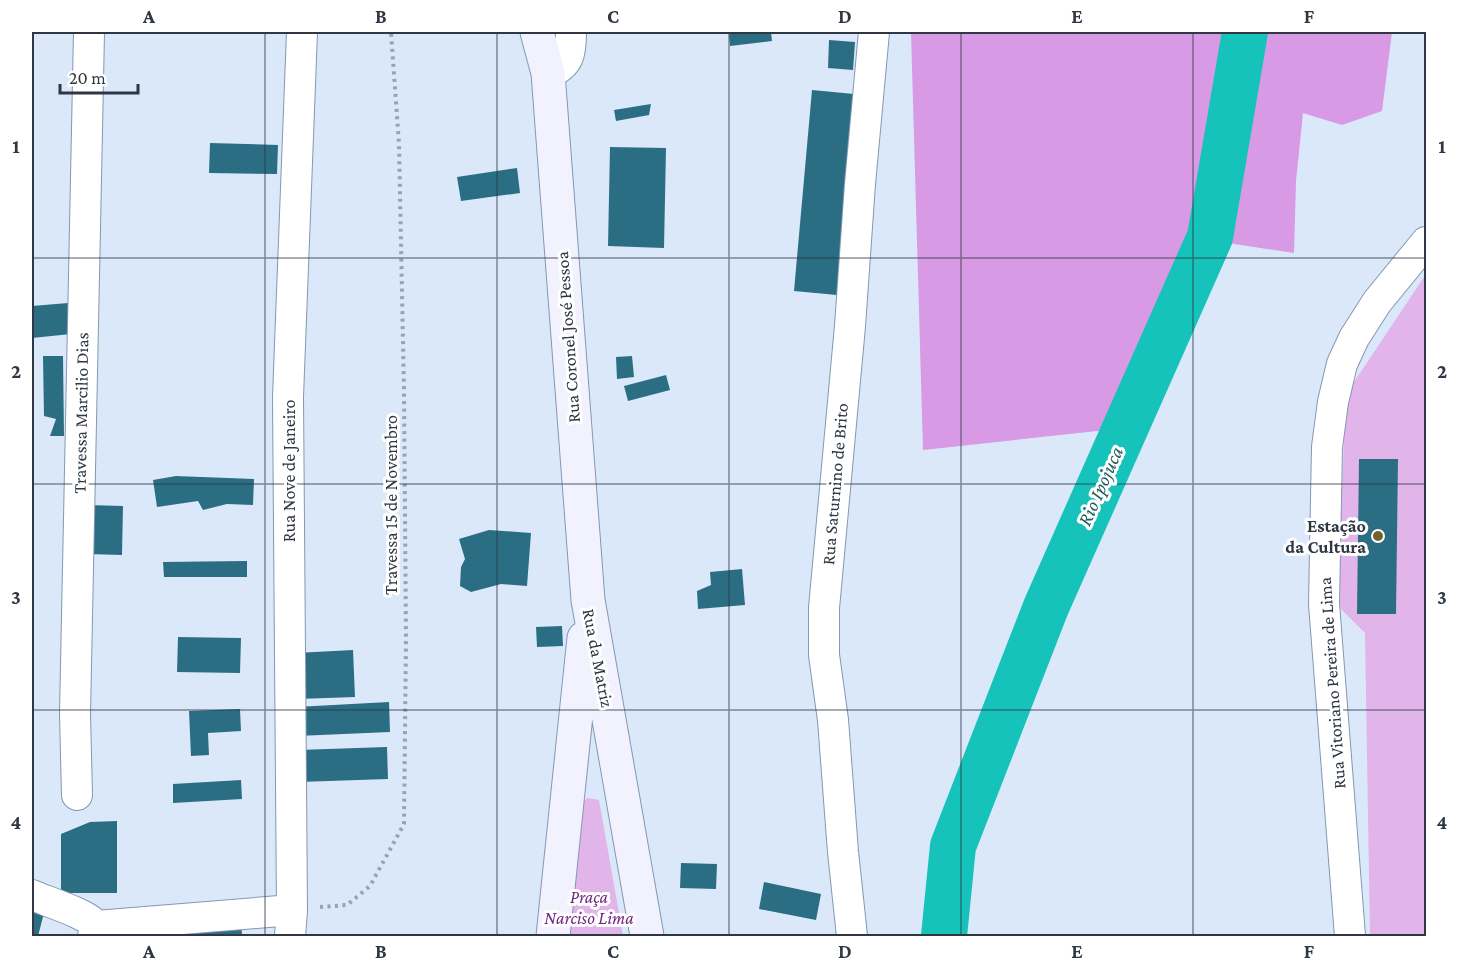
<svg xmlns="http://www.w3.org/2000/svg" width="1458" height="968" viewBox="0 0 1458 968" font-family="'Crimson Pro',serif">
  <rect width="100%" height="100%" fill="#dae8fa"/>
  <!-- green -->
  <path fill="#e1b4ea" d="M1426,274V936H1370L1365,633L1337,605L1346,394Z
    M588,798L599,800L623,936H557L577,805Z"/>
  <!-- forest -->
  <path fill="#d899e5" d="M911,32H1240L1229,124L1125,428L923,450Z
    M1263,32H1392L1382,111L1342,125L1303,113L1296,181L1294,253L1228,243Z"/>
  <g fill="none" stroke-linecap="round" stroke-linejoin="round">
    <!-- river -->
    <path stroke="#15c3bb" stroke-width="46" d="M944,936L953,846L1046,607L1210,237L1245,32"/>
  </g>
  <!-- building -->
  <path fill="#2b6e84" d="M729,32H771L772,41L730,46Z
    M829,40L855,42L853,70L828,68Z
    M812,90L854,94L837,295L794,291Z
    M651,104L649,115L616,121L614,110Z
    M210,143L278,145L277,174L209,173Z
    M610,147L666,148L664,248L608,246Z
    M517,168L520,193L461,201L457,177Z
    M68,303L71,334L32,338V306Z
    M43,356H63L64,436H50L56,419L44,416Z
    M632,356L634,377L617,379L616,357Z
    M666,375L670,390L628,401L624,386Z
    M1359,459H1398L1396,614H1357Z
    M176,476L254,479L253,505L227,504L203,510L198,501L157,507L153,480Z
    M88,505L123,506L122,555L87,554Z
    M489,530L531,533L527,586L501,584L471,592L460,586L461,567L465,559L459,539Z
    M247,561V577H164L163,562Z
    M742,569L745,605L698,609L697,591L711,585L710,572Z
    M562,626L563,646L537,647L536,627Z
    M178,637L241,638L240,673L177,672Z
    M353,650L355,697L298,699L296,653Z
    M389,702L390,732L297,736L296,707Z
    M240,709L241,731L208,733L209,755L191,756L189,711Z
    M387,747L388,779L299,782L298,750Z
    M241,780L242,799L173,803V784Z
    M117,821V893H61V834L90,822Z
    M681,863L717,864L716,889L680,888Z
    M764,882L821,894L816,920L759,909Z
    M32,910L44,913L38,936H32Z
    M241,920L242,936H180L179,922Z"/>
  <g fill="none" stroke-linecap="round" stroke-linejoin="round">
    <defs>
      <path id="minor" d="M548,73C570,66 571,52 571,32
        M77,795L75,714L89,32
        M32,895C45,901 91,915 96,926L93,936
        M96,926L292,910
        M290,936L292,910L288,397L302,32
        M852,936L843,852L833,720L824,655V608L850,326L860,184L874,32
        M1350,936L1324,604L1327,447L1333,402L1342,364L1354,338L1377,302L1426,242"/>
      <path id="secondary" d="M537,32L548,73L588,600L647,936
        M553,936L584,638"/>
    </defs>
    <!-- minor casing -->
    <use href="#minor" stroke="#8398b3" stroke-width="32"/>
    <!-- secondary casing -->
    <use href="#secondary" stroke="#8398b3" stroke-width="35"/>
    <!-- path -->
    <path stroke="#97a3b2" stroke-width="4" stroke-dasharray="3 4.5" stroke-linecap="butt" d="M320,907L347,905L370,886L404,824L406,638L404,391L399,144L391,32"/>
    <!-- minor -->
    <use href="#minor" stroke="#fff" stroke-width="30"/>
    <!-- secondary -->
    <use href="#secondary" stroke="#f2f1fe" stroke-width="33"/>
  </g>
  <!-- grid -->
  <path fill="none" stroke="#2e3742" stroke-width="1.5" stroke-opacity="0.55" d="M265,32V936M497,32V936M729,32V936M961,32V936M1193,32V936M32,258H1426M32,484H1426M32,710H1426"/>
  <!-- markers -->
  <circle fill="#736230" stroke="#fff" stroke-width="2" cx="1378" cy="536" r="6"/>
  <g text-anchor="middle" stroke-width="6" stroke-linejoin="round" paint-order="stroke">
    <!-- street labels -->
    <g font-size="18" fill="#2e3742" stroke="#fff">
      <text transform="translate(568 337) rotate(-94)" y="6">Rua Coronel José Pessoa</text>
      <text transform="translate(81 413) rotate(-89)" y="6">Travessa Marcilio Dias</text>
      <text transform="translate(289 471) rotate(-90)" y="6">Rua Nove de Janeiro</text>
      <text transform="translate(835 484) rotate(-85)" y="6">Rua Saturnino de Brito</text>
      <text transform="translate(391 505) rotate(-90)" y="6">Travessa 15 de Novembro</text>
      <text transform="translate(598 658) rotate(79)" y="6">Rua da Matriz</text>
      <text transform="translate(1332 683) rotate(-94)" y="6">Rua Vitoriano Pereira de Lima</text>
    </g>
    <!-- poi labels -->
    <g font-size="18" font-weight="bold" fill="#2e3742" stroke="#fff" text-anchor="end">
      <text x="1366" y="532">Estação<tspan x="1366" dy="21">da Cultura</tspan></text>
    </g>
    <!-- park labels -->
    <g font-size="18" font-style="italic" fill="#712780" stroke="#fff">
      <text x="589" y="903">Praça<tspan x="589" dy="21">Narciso Lima</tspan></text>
    </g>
    <!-- water labels -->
    <g font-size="20" font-style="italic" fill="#215e5a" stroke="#fff">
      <text transform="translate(1100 486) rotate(-66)" y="7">Rio Ipojuca</text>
    </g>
  </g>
  <!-- border -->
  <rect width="1458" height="968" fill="none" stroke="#ffffff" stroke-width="66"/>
  <!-- scale -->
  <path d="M60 84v9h78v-9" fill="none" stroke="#2e3742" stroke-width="3"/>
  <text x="69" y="84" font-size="18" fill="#2e3742" stroke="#ffffff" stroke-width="4.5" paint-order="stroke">20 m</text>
  <rect x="33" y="33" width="1392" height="902" fill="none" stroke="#2e3742" stroke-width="2"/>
  <g font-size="20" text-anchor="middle" font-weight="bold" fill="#2e3742">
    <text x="149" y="23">A</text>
    <text x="381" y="23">B</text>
    <text x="613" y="23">C</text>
    <text x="845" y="23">D</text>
    <text x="1077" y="23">E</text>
    <text x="1309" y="23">F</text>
    <text x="16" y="153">1</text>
    <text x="1442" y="153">1</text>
    <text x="16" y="378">2</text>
    <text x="1442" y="378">2</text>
    <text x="16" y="604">3</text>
    <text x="1442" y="604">3</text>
    <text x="16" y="829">4</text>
    <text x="1442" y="829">4</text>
    <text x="149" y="958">A</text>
    <text x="381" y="958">B</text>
    <text x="613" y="958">C</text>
    <text x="845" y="958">D</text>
    <text x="1077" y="958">E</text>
    <text x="1309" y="958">F</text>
  </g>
</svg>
